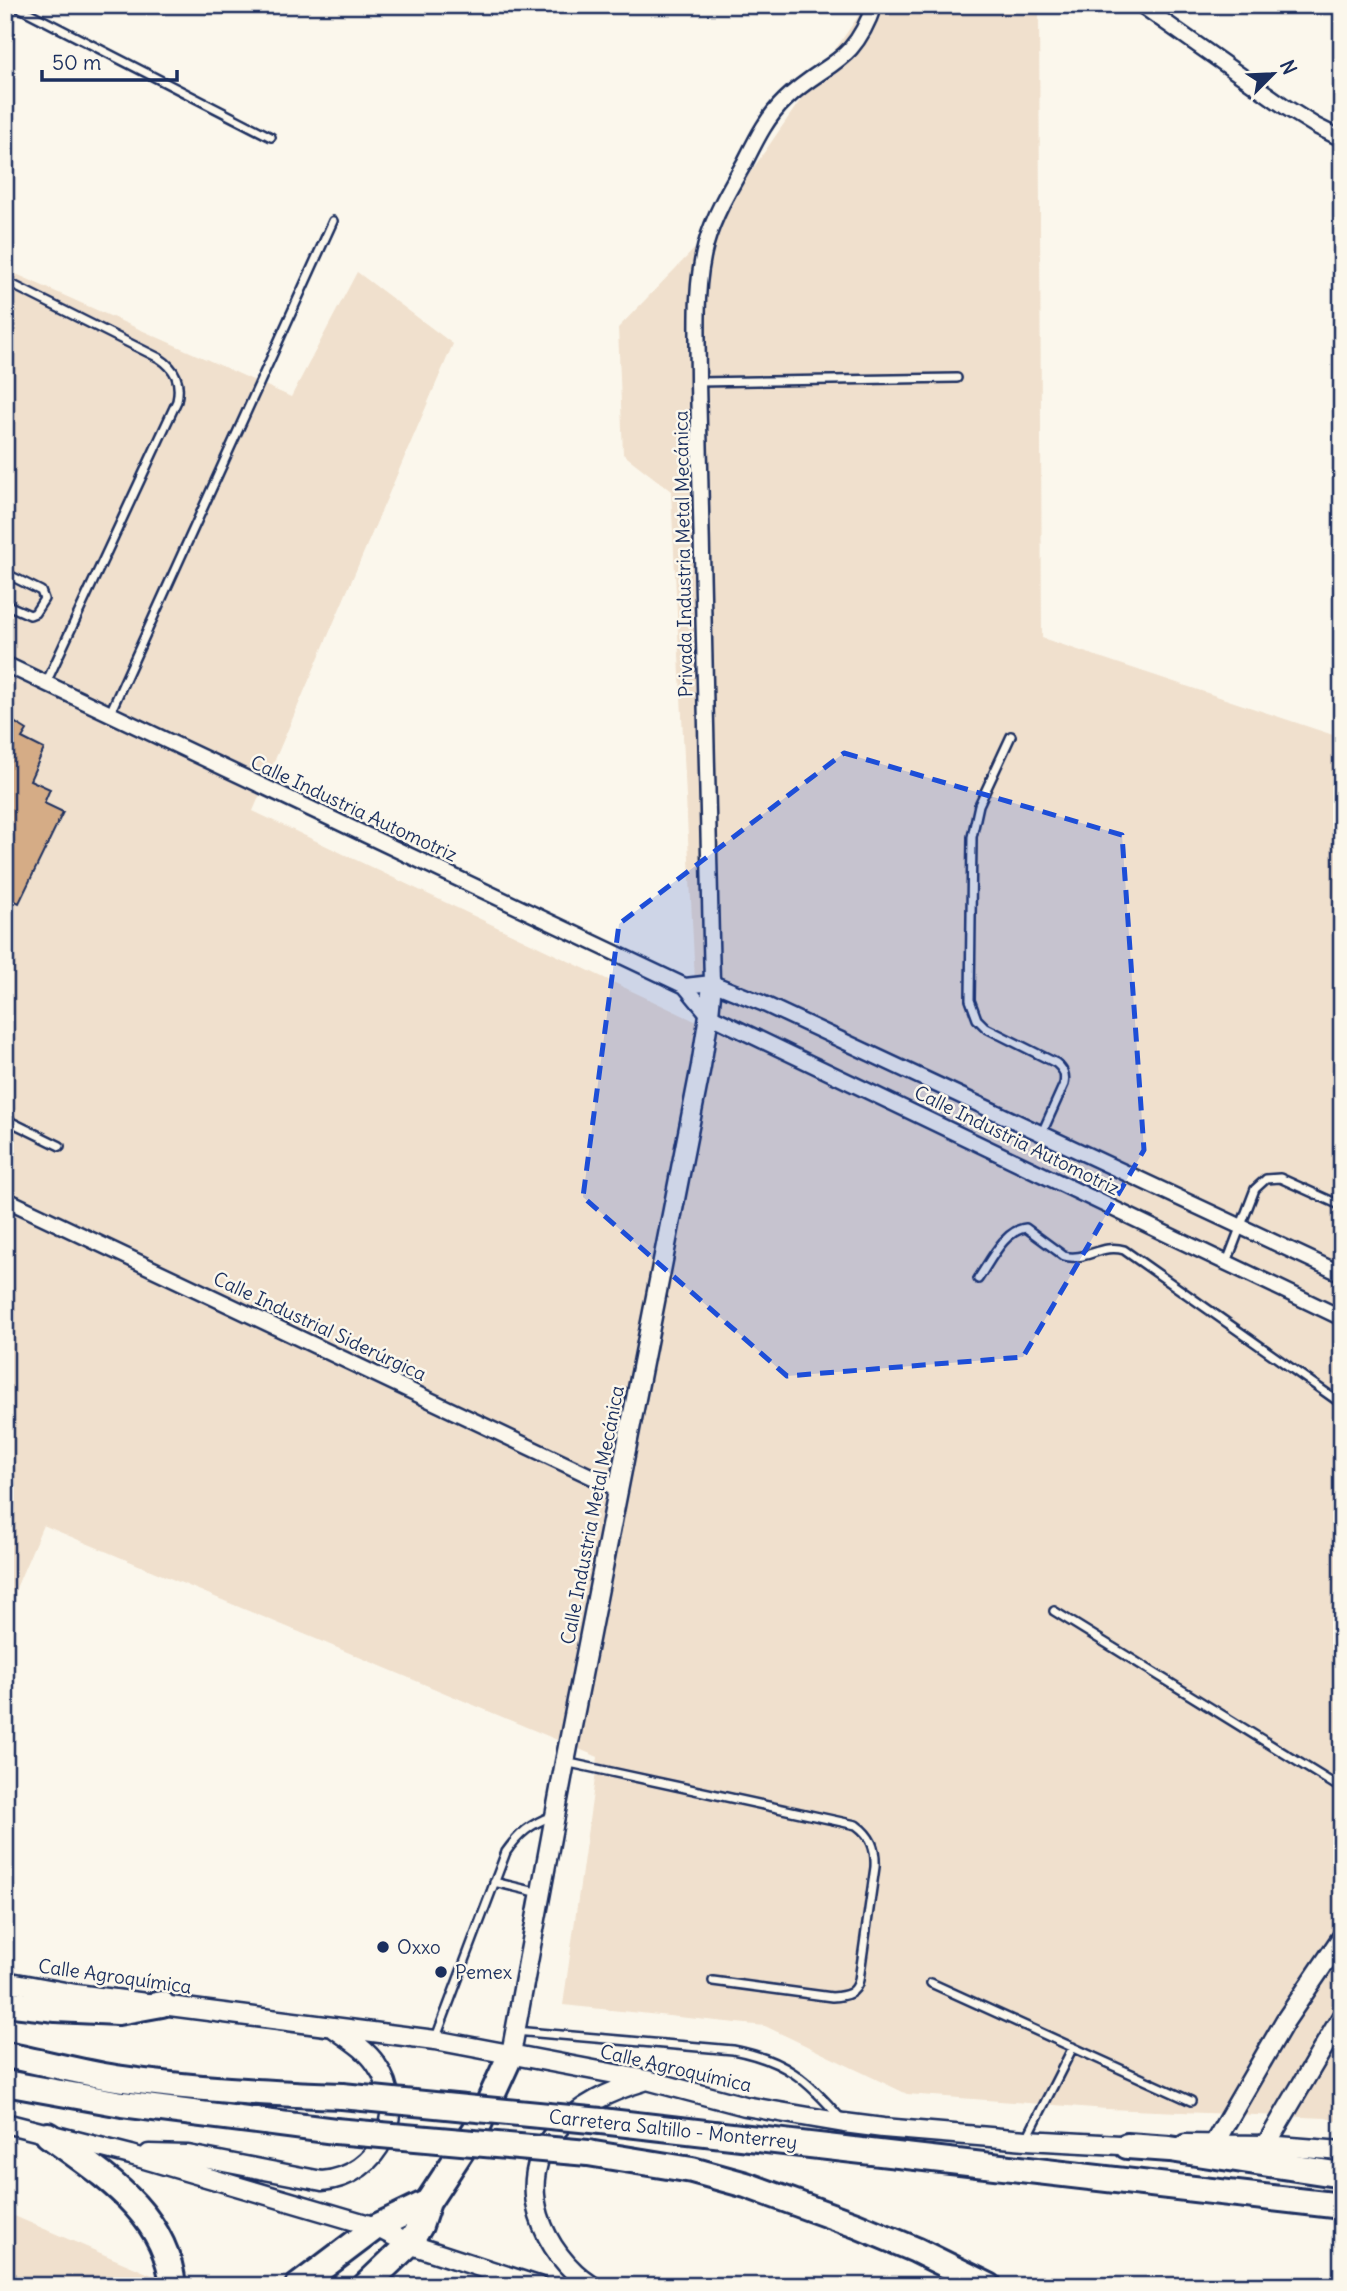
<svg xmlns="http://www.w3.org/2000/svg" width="1347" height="2291" viewBox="0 0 1347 2291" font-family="Delius,sans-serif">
  <rect width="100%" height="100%" fill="#fbf7ec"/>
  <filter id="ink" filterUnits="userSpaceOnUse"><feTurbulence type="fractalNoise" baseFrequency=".0143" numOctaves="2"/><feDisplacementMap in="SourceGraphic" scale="14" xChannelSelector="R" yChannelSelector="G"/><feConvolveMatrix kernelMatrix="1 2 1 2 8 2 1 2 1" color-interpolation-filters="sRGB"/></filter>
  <g filter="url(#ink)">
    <!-- built -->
    <path fill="#f0e0cd" d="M866,5H1039L1042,638L1342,738V2123L1326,2118L1107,2109L907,2094L765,2026L563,2005L598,1757L43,1525L5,1614V269L291,397L357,272L453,344L253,811L697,1022L671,491L623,454L618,328L705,238Z
      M5,2212L168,2282V2286H5Z"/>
    <!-- building -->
    <path fill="#d5ac86" stroke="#1b2f5e" stroke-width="2" d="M14,722L27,730L22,738L44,749L30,780L50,789L44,803L63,812L19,903L5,896V737Z"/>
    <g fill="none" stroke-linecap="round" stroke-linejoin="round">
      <defs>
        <path id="service" d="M14,5L271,137
          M5,281L159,358C176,369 181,382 177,401L46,683
          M698,382L957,378
          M5,573L41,591L44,599L35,613L30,615L5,604
          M110,713L333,221
          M1011,736L979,805L972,837L970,1000L977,1019L986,1028L1056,1063C1063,1069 1066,1074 1064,1084L1042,1133
          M5,1119L60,1146
          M1227,1262L1255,1189L1266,1179L1280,1178L1342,1206
          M978,1279C990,1262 1004,1230 1026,1228L1064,1256C1085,1262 1102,1243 1124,1250L1342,1404
          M1054,1611L1342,1789
          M565,1762L856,1825C871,1836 876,1848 875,1867L859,1980C856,1994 846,1996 832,1997L713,1981
          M494,1882L540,1893
          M931,1983L1191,2101
          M515,2031L733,2050C785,2060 808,2080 841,2119
          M435,2040L506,1852C519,1833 531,1824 552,1816
          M1026,2140L1073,2047"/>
        <path id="minor" d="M1141,5L1287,108L1316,126L1342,139
          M5,664L685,986L709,1015L1342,1318
          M712,983L698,382C698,337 694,288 706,244C714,215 730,188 745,162C756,140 767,117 785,100C825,61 853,67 874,5
          M685,986L712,983L762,1003L1342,1274
          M5,1199L618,1489"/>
        <path id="tertiary" d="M5,1981L76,1994L435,2040L647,2080L745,2106L844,2123L883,2128L1026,2140L1139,2146
          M511,2054L565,1762L701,1066L709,1015L712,983
          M5,2123L131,2155L376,2227L409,2244L538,2286
          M1215,2142L1285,2021L1342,1937
          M1185,2144L1266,2145L1342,2151
          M1266,2145L1342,2016
          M149,2154L188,2155L322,2181C380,2176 410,2112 376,2064C366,2049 349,2039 335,2029
          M592,2286C543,2254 512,2182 555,2132C579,2105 610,2091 644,2081"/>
        <path id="trunk" d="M5,2003L56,2009L118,2012L162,2004
          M5,2055C42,2062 79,2072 116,2078C191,2089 267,2093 342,2096
          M5,2083L122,2104L335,2131
          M601,2121L1342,2206
          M48,2135C101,2174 166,2212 173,2286
          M1127,2146L1170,2149L1342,2175
          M588,2153L692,2170L746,2185L856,2225L916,2250L989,2286
          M298,2286L376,2227L428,2202
          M365,2286L409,2244L420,2226L428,2202L479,2124L511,2054"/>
      </defs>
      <!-- service casing -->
      <use href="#service" stroke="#1b2f5e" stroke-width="12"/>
      <!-- minor casing -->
      <use href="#minor" stroke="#1b2f5e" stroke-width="19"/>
      <!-- tertiary casing -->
      <use href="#tertiary" stroke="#1b2f5e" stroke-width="23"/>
      <!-- trunk casing -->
      <use href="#trunk" stroke="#1b2f5e" stroke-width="30"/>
      <!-- service -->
      <use href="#service" stroke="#fbf7ec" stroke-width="7"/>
      <!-- minor -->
      <use href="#minor" stroke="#fbf7ec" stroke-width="14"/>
      <!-- tertiary -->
      <use href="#tertiary" stroke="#fbf7ec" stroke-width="18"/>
      <!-- trunk -->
      <use href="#trunk" stroke="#fbf7ec" stroke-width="24"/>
      <defs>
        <path id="trunk-bridge" d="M342,2096L601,2121
          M335,2131L588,2153"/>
      </defs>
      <!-- trunk-bridge casing -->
      <use href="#trunk-bridge" stroke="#1b2f5e" stroke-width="30" stroke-linecap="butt"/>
      <!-- trunk-bridge -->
      <use href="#trunk-bridge" stroke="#fbf7ec" stroke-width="24"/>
    </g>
  </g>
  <!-- marked area -->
  <path fill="#1d4ed8" fill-opacity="0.2" stroke="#1d4ed8" stroke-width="5" stroke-dasharray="14 9" stroke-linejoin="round" d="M844,753L1122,835L1144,1150L1023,1357L787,1376L583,1197L619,924Z"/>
  <!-- markers -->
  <g fill="#1b2f5e" stroke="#fbf7ec" stroke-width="2.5">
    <circle cx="383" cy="1947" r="7"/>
    <circle cx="441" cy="1972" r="7"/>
  </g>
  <g text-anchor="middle" stroke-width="5" stroke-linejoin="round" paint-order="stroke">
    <!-- street labels -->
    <g font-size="19" fill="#1b2f5e" stroke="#fbf7ec">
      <text transform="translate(683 554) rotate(-91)" y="7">Privada Industria Metal Mecánica</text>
      <text transform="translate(354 808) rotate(25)" y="7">Calle Industria Automotriz</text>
      <text transform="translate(1017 1140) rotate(26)" y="7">Calle Industria Automotriz</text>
      <text transform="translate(320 1326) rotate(25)" y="7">Calle Industrial Siderúrgica</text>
      <text transform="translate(592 1515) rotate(-79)" y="7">Calle Industria Metal Mecánica</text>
      <text transform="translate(115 1976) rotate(8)" y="7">Calle Agroquímica</text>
      <text transform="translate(676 2068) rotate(13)" y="7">Calle Agroquímica</text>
      <text transform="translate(673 2129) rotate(6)" y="7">Carretera Saltillo - Monterrey</text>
    </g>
    <!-- poi labels -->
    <g font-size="19" fill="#1b2f5e" stroke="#fbf7ec" text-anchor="start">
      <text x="397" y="1954">Oxxo</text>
      <text x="455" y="1979">Pemex</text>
    </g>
  </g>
  <!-- margin -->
  <rect width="1347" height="2291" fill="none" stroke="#fbf7ec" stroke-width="28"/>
  <rect x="14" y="14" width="1319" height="2263" fill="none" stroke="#1b2f5e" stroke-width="2.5" filter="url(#ink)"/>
  <!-- north arrow -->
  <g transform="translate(1273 74) rotate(66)" stroke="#fbf7ec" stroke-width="5" paint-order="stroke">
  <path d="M0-5L12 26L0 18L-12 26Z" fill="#1b2f5e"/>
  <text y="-10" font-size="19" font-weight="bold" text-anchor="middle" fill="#1b2f5e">N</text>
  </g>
  <!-- scale -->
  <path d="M42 70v10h135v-10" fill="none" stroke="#1b2f5e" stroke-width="3.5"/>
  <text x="52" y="70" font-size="21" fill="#1b2f5e" stroke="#fbf7ec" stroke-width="5" paint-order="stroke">50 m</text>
</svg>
